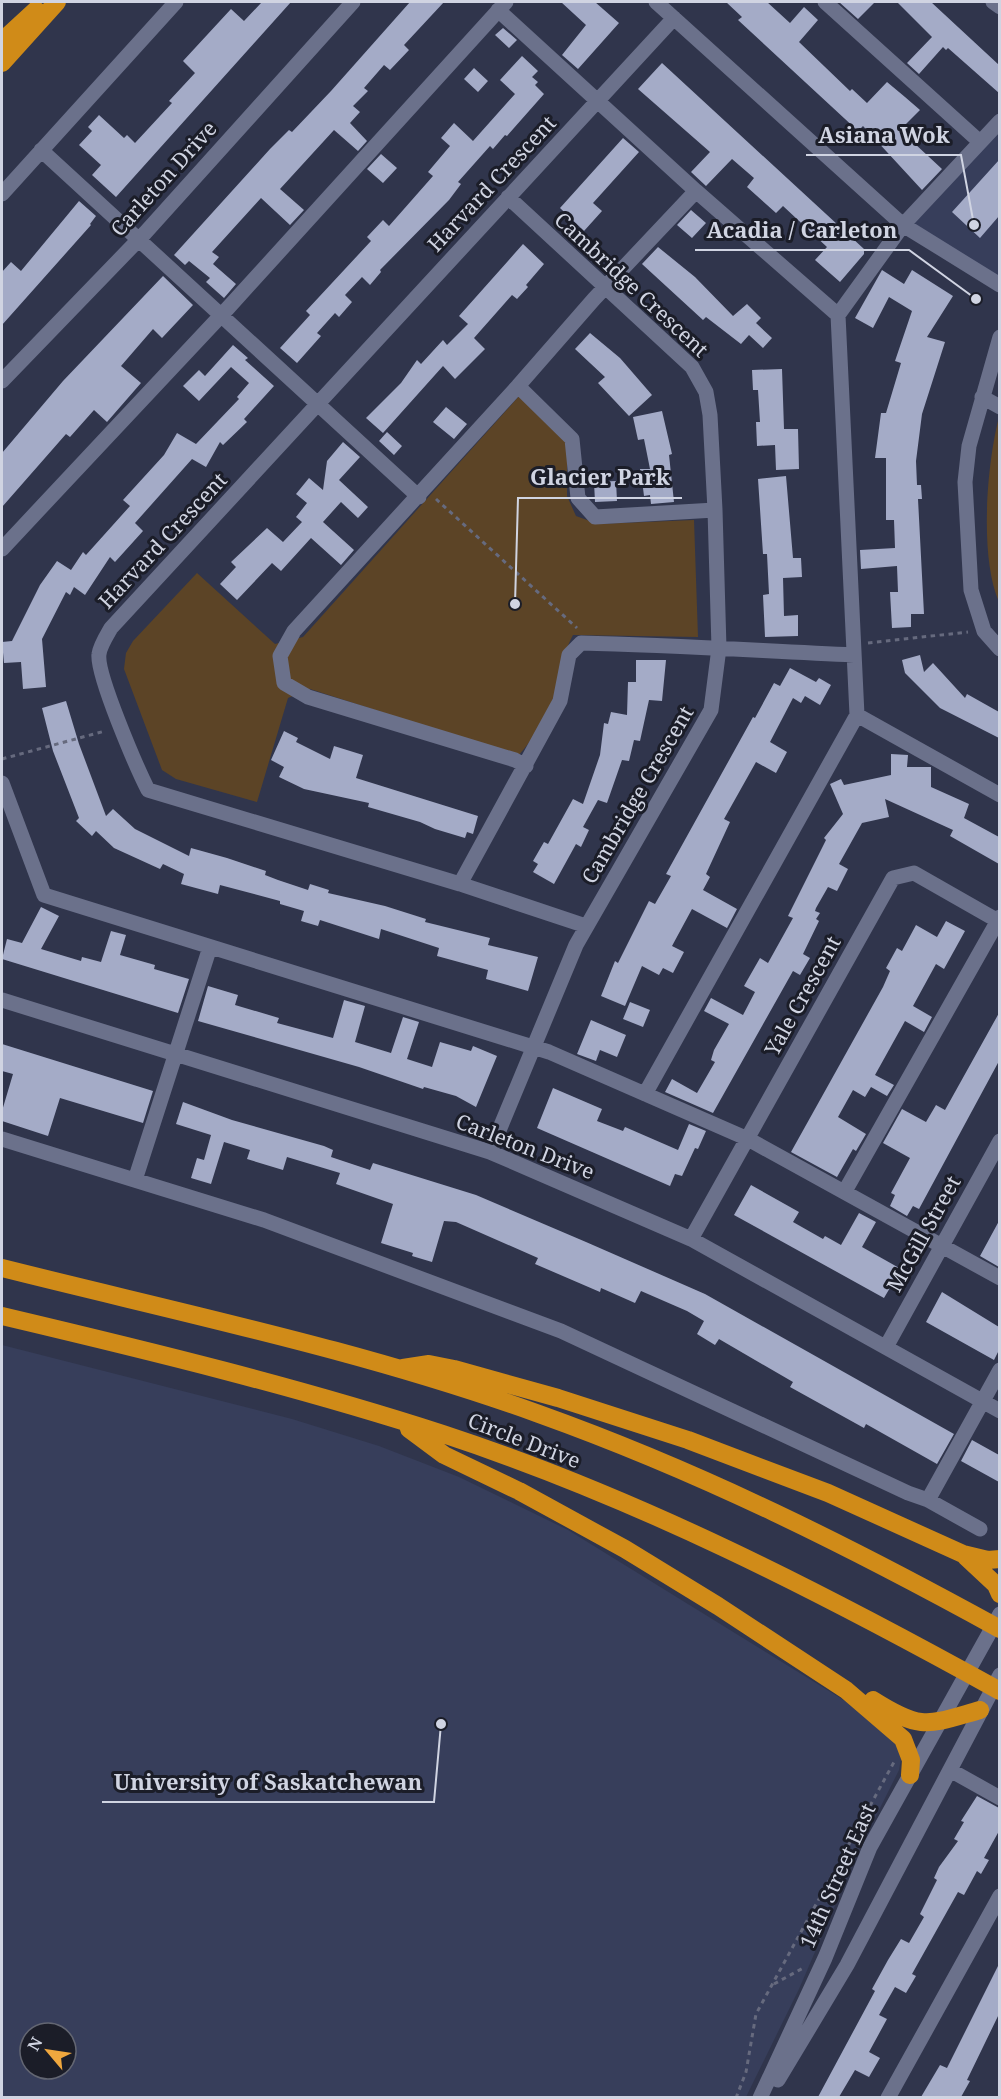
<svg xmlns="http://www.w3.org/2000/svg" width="1001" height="2099" viewBox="0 0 1001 2099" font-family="'Noto Serif',serif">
  <rect width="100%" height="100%" fill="#30354c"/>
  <!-- built -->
  <path fill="#373e5b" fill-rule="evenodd" d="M999,121V285L903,225Z
    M2,1345L292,1419L379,1446L459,1477L568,1530L876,1720L897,1745L901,1759L899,1770L859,1850L799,1989L746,2097H2ZM30,2033H66V2069H30Z"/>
  <!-- green -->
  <path fill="#5c4426" d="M520,395L567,442V496L576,516L598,524L694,520L698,637L573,635C562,656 564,663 558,684C550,712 537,735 518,756L310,689L288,698L257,802L176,779L162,770L124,669L126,653L133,641L197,573L275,644L303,637Z
    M999,417H1000L999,602C979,557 987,463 999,417Z"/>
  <!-- building -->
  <path fill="#a4abc7" d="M262,2H291L116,197L92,175L101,165L79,145L92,131L88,127L99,115L124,138L127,135L135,143L172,103L169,101L195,73L183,61L231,9L244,21Z
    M410,2H444L404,45L409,50L390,70L384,65L364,88L368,91L353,106L360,112L350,123L367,141L358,151L334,130L280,189L304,210L290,225L261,198L212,252L219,257L213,264L236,284L224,298L206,282L210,278L189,261L185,265L174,255L270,149L289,130L292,132L331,91Z
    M561,2H595L619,23L578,69L562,55L586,25Z
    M726,2H767L790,23L804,7L818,20L799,42L850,91L852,89L867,103L887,82L905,97L920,110L900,130L942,169L922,190L863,126L858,131L738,20L742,17Z
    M839,2H875L858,19Z
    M897,2H931L999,65V93L948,48L946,50L943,47L919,74L907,63L932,37Z
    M503,28L517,40L509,48L495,35Z
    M522,56L538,71L532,77L538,82L535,85L544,94L507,136L505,135L493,149L490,146L458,182L461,184L449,200L380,270L381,272L370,285L362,277L345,295L352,302L339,317L335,313L317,333L321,336L297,363L280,348L310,315L306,311L371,241L367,237L383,220L389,226L433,176L428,172L450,146L441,138L454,123L473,141L515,94L500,80Z
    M662,63L864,249V254L840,282L815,260L827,247L783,206L776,213L747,187L754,178L732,159L706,186L691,172L710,152L638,89Z
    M474,68L488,81L478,92L464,79Z
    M623,138L639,152L593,203L602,211L584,231L560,208Z
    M381,154L397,168L383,183L367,169Z
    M999,160V216L980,238L952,212Z
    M79,201L96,216L90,224L91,225L2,325V272L11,262L21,271Z
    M691,210L706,223L692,238L677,225Z
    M523,244L544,264L526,285L528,287L517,299L512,295L474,338L485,349L455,379L443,366L383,433L366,418L401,383L417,360L421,364L443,340L447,345L468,324L459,316Z
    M658,247L695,277L733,316L747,304L761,318L756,323L772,338L763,348L749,335L741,344L706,317L703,320L642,264Z
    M882,270L904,284L912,270L953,296L927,337L945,342L922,414L916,461L917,485H921L922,499H918L924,614H911V627L892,628L890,592H898L897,566L861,569L860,550L895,548L894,520H886V458H875L881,413H886L901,363L895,361L912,311L889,297L873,328L855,318Z
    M163,276L193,305L162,338L153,329L121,366L141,383L107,422L94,410L70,437L66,434L2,507V453L63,381Z
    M590,333L620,358L652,395L629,416L598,383L605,377L575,349Z
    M233,345L248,358L245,360L274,386L244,419L247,422L223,445L220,442L206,467L192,459L135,523L143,531L115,562L110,557L85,595L74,587L70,595L66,592L42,639L46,687L23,689L21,662L4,663L2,642L12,641L40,585L57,561L71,570L83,552L86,555L130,506L123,500L164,455L177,433L196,444L239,399L237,397L249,383L231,367L199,401L183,386L199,370L205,376Z
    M782,369L784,429H798L799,469L776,470L775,445L757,446L756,422H760L758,390H753L752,370Z
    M446,407L467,424L454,439L433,422Z
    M662,411L672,454L669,455L674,502L651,504L650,495L644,496L643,488H641L640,469H650L644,439L638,440L633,417Z
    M387,432L402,446L394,455L379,441Z
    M343,442L360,457L339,480L368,507L358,518L341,502L323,522L354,550L341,565L311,538L281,571L272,563L237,600L220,584L236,567L231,562L267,528L283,542L302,522L296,517L307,503L296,494L309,478L323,490L327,461Z
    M786,476L793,558H801L802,577L783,578L784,616L798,615V636L765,637L763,595L769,594L767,554H763L758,479Z
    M616,481L617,501L595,502L594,482Z
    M920,655L924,672L933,663L965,698L967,694L999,712V738L940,708L905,673L902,660Z
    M636,660H666L662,701L649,700L640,741L634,740L629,761L622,760L607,803L598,800L583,827L589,830L581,847L576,844L554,884L533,872L538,864L533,861L544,842L548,844L573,799L583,804L600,755L604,723L608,724L611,712L627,715L628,682H636Z
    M790,668L816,682L819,678L831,685L820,705L805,696L801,703L793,698L770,742L787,752L776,773L756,762L724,819L730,822L706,874L710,877L703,890L737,909L727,928L692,909L672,946L684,952L673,973L663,968L659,975L642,966L625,1006L601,996L615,961L618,963L649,901L655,904L671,876L666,874L753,717L755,718L774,683L780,686Z
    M66,701L79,744L106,816L113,809L135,829L189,856L191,848L227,858L266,871L265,875L278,880L308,890L310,884L329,890L328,893L385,906L426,919L425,922L490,938L488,945L538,957L528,991L486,979L488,970L437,956L439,948L381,929L379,939L320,920L318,926L301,921L304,911L280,904V901L220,885L218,894L181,884L184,874L163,864L160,869L114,848L96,831L92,836L76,821L79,818L53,751L42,708Z
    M284,731L298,738L296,742L330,759L334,746L363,755L356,778L478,816L473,834L467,832L465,838L435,829L420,822L368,807L369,803L304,789L279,777L284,767L271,760Z
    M891,754L908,755L907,767H931V787L969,804L964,818L999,837V864L950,836L953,830L885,799L889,817L862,823L839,864L848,869L837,891L828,887L816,908L815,911L820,913L816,919L819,921L803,954L810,958L800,975L793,971L713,1113L665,1092L672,1079L697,1093L715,1062L711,1060L714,1050L729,1024L704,1011L711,998L743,1015L755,992L744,986L760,958L768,963L793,918L788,916L826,840L824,838L843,814L830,784L841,779L844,785L891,775Z
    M41,907L59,916L41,949L81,961L82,957L101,962L111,931L126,935L120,955L155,965L154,969L189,979L178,1013L2,959L7,939L22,943Z
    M946,921L965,931L944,969L936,964L913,1006L932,1017L924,1032L905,1021L875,1075L894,1085L887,1096L871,1087L865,1097L853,1090L838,1117L866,1134L856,1151L853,1149L837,1177L791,1152L883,987L890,971L886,968L897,948L902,951L916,925L937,937Z
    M208,986L238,995L235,1005L279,1018L277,1023L333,1038L344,1000L365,1006L355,1042L391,1053L403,1017L419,1022L407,1059L432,1067L440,1042L471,1051L473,1046L497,1056L476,1107L456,1096L424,1087L423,1089L359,1067L198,1021Z
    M630,1002L650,1010L643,1027L623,1019Z
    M999,1013V1061L919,1209L913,1206L907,1216L890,1206L895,1195L891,1193L910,1158L883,1143L902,1109L926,1122L936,1105L945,1110Z
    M591,1020L626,1035L617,1057L600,1050L596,1061L577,1054Z
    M2,1044L153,1091L143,1123L60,1098L48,1136L2,1121V1111L13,1074L2,1071Z
    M553,1088L602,1109L597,1121L623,1131L625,1127L678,1150L689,1124L706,1131L698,1149L695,1148L682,1176L675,1174L670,1186L537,1128Z
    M183,1102L232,1120L324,1146L333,1150L331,1157L370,1170L373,1163L476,1195L586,1242L705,1294L954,1434L937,1464L866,1424L864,1428L790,1387L793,1382L719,1339L715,1345L697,1334L704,1321L687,1311L641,1291L635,1303L601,1288L600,1292L535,1264L538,1258L456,1222L444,1221L432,1262L412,1256L413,1253L381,1243L393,1204L336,1184L340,1173L287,1157L283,1170L247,1159L250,1150L224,1142L211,1184L191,1178L197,1158L204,1160L211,1135L176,1124Z
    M751,1185L799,1212L793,1222L823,1239L825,1236L841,1245L859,1213L876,1222L862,1247L901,1269L884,1298L734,1215Z
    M999,1221V1267L980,1256Z
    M942,1292L999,1327V1350L994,1360L926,1322Z
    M972,1440L999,1455V1482L961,1461Z
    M977,1796L999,1808V1831L984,1858L989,1860L981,1874L977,1871L964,1895L958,1892L912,1974L916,1976L906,1993L895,1987L879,2015L887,2019L869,2052L880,2058L869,2077L855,2070L839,2097H818L875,1991L872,1989L888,1960L901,1939L909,1943L924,1917L920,1914L937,1880L934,1878L939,1867L958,1841L954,1839L964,1822L961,1821Z
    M999,1964V2014L967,2080L970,2081L961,2097H921L940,2065L947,2068Z"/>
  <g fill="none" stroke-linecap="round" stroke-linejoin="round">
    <!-- path -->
    <path stroke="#666a7e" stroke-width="3" stroke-dasharray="4.5 4.5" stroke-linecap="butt" d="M436,499L577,628
      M868,643L968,632
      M2,759L105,731
      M774,1984L805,1967
      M736,2098L746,2072L756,2014L894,1762"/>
    <!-- minor -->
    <path stroke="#6b718b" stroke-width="15" d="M656,2L903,225L1000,285
      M825,2L980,142
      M993,2L1000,7
      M498,10L696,191L838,315
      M41,150L419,497
      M2,194L176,2
      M1000,337L969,446L965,482L971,590L984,631L1000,649
      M2,381L145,233L353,2
      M518,386L594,299L696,191
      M982,397L1000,407
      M2,549L228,308L506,2
      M857,715L1000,795
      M526,766L515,760L308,697L284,683L280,656L294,631L518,386L572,439L578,498L595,517L715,510
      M2,783L44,895L549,1052L748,1139L1000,1278
      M460,884L560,701L569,655L581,643C672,645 763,651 854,655
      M586,926L460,884L148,790C137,768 96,674 99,654C100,646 107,635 111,628L674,18
      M2,1000L490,1152L691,1239L1000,1411
      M645,1094L857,715L838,315L903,225L1000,121
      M2,1139L264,1220L561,1331L908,1493L928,1500L980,1529
      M490,1152L576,945L711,710L719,648L715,510L710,415L706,392L692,367L508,197
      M135,1180L210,947
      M845,1191L1000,917
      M691,1239L893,878L914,873L1000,922
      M886,1347L1000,1141
      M928,1500L1000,1370
      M950,1770L1000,1798
      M778,2080L847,1965L1000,1675
      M760,2098L825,1958L870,1847L1000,1614
      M888,2098L1000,1896"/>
    <!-- highway -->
    <path stroke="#d08b18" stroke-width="18" d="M2,41L36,10
      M2,63L57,2
      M2,1268C181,1313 365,1351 539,1414C701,1472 849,1546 1000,1629
      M2,1316C150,1351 298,1387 443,1434C638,1498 821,1592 1000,1691
      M403,1368L429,1364L454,1369L558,1398L688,1440L828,1493L963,1554L988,1560L1000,1559
      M409,1429L444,1455L519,1491L625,1549L718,1606L846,1690L903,1739L911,1760L910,1775
      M966,1557L996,1585L1000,1594
      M873,1700C922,1731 927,1725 980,1710"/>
  </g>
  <g text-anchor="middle" stroke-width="6" stroke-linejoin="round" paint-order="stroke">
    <!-- street labels -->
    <g font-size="21" fill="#d0d4e2" stroke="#1b1d28">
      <text transform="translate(164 179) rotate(-48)" y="7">Carleton Drive</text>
      <text transform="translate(492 184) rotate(-47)" y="7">Harvard Crescent</text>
      <text transform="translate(631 285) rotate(43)" y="7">Cambridge Crescent</text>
      <text transform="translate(163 541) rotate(-47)" y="7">Harvard Crescent</text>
      <text transform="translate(638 795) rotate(-60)" y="7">Cambridge Crescent</text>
      <text transform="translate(803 996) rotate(-61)" y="7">Yale Crescent</text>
      <text transform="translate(525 1147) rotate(21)" y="7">Carleton Drive</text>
      <text transform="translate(924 1234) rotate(-61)" y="7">McGill Street</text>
      <text transform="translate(524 1441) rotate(21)" y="7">Circle Drive</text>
      <text transform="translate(838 1876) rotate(-66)" y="7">14th Street East</text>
    </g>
  </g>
  <!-- callouts -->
  <path fill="none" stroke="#d0d4e2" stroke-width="2" d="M974 225L961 155H806M976 299L909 250H695M515 604L518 498H682M441 1724L434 1802H102"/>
  <g fill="#d0d4e2" stroke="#1b1d28" stroke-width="2">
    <circle cx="974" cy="225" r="6"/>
    <circle cx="976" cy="299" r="6"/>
    <circle cx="515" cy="604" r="6"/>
    <circle cx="441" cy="1724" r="6"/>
  </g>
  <g font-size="22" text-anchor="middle" font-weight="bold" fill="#d0d4e2" stroke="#1b1d28" stroke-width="6" stroke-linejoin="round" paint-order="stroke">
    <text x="884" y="143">Asiana Wok</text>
    <text x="802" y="238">Acadia / Carleton</text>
    <text x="600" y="485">Glacier Park</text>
    <text x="268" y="1790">University of Saskatchewan</text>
  </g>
  <!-- border -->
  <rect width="1001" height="2099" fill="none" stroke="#d0d4e2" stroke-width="6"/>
  <!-- north arrow -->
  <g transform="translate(48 2051) rotate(299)"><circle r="28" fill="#1b1d28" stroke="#636672" stroke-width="1.5"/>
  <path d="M0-4.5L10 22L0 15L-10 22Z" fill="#efa73e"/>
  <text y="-9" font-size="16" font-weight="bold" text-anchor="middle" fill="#d0d4e2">N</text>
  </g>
</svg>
